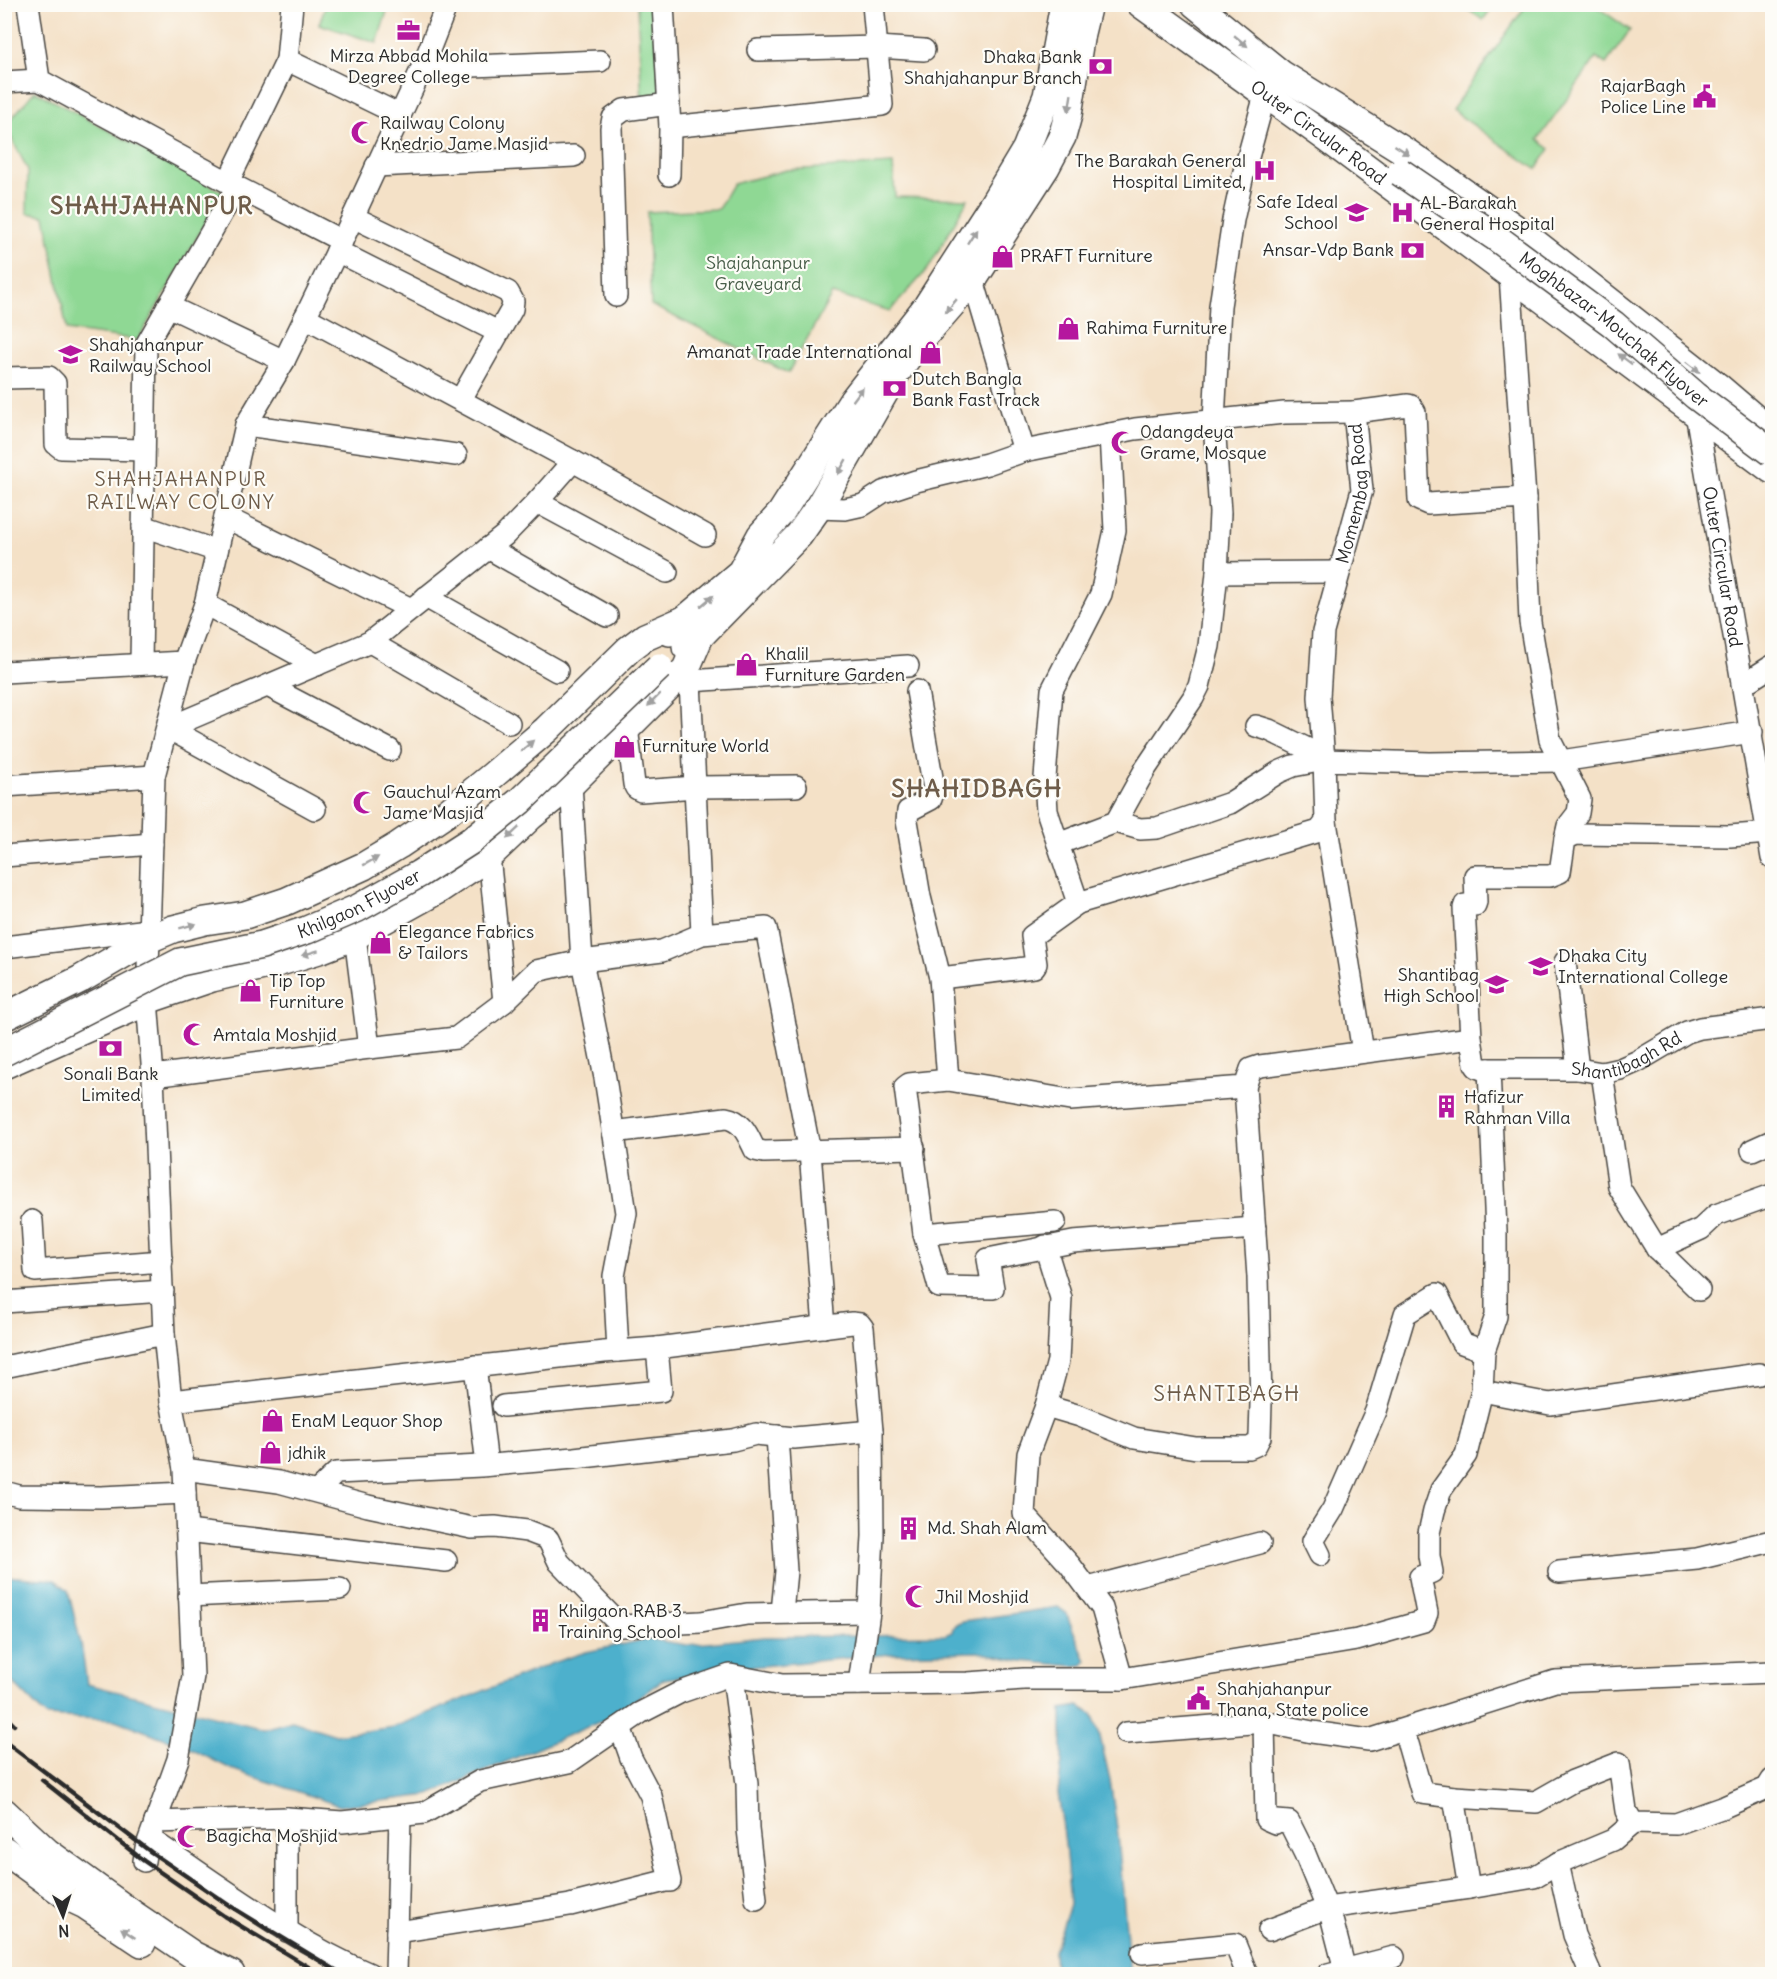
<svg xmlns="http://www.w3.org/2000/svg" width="1777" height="1979" viewBox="0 0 1777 1979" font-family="Delius,sans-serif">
  <rect width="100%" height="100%" fill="#fdfcf7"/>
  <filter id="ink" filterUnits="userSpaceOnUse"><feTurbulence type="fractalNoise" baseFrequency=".0167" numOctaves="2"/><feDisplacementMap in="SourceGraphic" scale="12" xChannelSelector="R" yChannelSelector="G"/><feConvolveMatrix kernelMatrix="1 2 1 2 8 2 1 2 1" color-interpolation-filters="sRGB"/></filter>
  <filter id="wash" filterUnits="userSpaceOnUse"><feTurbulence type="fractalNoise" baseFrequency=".008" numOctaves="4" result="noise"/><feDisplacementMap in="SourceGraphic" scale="24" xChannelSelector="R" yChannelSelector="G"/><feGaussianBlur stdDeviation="1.35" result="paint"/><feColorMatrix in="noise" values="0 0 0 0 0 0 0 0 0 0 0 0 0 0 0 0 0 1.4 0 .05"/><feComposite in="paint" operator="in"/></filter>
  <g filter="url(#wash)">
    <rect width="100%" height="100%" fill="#f4e1c7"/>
    <!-- green -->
    <path fill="#8fd894" stroke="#5d8260" stroke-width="1.5" d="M1527,4L1594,5L1630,30L1606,64L1596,58L1538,140L1550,149L1536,169L1452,110Z
      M326,5H389L377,43L319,24Z
      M637,5H658L661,101L642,102Z
      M1461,5H1494L1483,20Z
      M35,91L223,192L138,340L67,330L45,216L27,213L28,170L5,126Z
      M893,164L895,197L968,199L928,269L890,311L832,294L788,373L651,305L647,212L718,209L733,184L787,170Z"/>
    <!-- water -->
    <path fill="#4db0cc" stroke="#3c6e7c" stroke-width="1.5" d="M4,1576L55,1580L68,1590L81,1644L87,1684L264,1729L292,1721L336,1735L394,1727L555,1662L586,1652L648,1639L687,1645L765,1637L945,1635L952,1632C953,1625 956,1623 963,1621L1058,1607L1066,1613L1086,1661L1083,1665L1073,1666L1021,1661L978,1652L892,1654L740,1668L664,1679L613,1716L429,1795L340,1806L231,1769L185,1746L115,1720L46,1716L5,1675Z
      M1079,1706L1092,1714L1099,1732L1110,1780L1118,1835L1130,1974H1055L1054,1951L1070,1905L1065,1843L1058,1793L1062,1761V1709Z"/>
  </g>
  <g filter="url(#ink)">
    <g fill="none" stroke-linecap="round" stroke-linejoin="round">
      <defs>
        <g id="minor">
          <path d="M28,4L39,80L237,187L342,241"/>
          <path d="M663,4L670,127L882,105L873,4"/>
          <path d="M758,50L877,47L924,50"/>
          <path d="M287,60L292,4"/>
          <path d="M422,68L600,61"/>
          <path d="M4,82L39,80"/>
          <path d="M1265,95L1242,179L1233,220L1220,306L1214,421L1220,513L1217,573L1209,646L1199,686L1193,698L1146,768L1116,822L1058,844L1078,903L1319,831L1326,822L1324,760L1430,763L1561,761L1752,732"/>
          <path d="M376,166L574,156"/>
          <path d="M669,175L670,127"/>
          <path d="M228,182L287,60L400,115"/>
          <path d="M353,217L508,292L513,301L512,309L461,399"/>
          <path d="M337,251L498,332"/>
          <path d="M1510,275L1525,498"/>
          <path d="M973,280L1024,451"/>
          <path d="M616,296L611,128L613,118L624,110L669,104"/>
          <path d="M168,306L284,361"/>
          <path d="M305,317L573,461"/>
          <path d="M4,378L49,377L55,383L56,444L61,448L144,450"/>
          <path id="s1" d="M1696,413L1772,858"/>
          <path d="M246,425L456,455"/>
          <path d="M537,502L667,572"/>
          <path d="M818,508L845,509L863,505L883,492L916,481L987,464L1024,451L1135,429L1284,413L1354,412"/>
          <path d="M225,517L411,609"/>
          <path d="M143,526L217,551"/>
          <path d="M488,548L607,616"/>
          <path d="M1217,573L1338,572"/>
          <path d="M426,597L557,671"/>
          <path d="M205,604L317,665"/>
          <path d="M370,642L509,723"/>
          <path d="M141,664L146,345L237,187"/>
          <path d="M686,669L690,681L702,934"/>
          <path d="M4,672L184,662"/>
          <path d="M690,681L908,666"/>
          <path d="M1742,685L1772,666"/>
          <path d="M268,686L390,750"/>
          <path d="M917,691L934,789L931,799L908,811L907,821L920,897L940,978L948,1080"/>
          <path d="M1256,726L1269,730L1324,757"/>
          <path d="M627,727L634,784L636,788L641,791L696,787L796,786"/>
          <path d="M571,784L582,961L605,1078L626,1213L614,1276L618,1351"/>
          <path d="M4,786L154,776"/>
          <path d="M315,809L168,728L370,642L505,535L537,502L573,461L705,535"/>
          <path id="s2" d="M1116,822L1140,829L1157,828L1230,803L1279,772L1293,766L1324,760L1319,697L1323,632L1362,490L1354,412L1408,405L1411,406L1415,412L1419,500L1428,504L1525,498L1530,622L1550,740L1580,799L1578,813L1568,826L1565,839"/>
          <path d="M1326,822L1363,1052"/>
          <path d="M1058,844L1047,811L1045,778L1052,690L1101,594L1115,530L1110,434"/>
          <path d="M4,856L152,844"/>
          <path d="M489,856L504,1002"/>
          <path d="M4,947L149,930"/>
          <path d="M1565,962L1578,1069"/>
          <path d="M940,978L1034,967L1036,964L1032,936L1078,903"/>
          <path d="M1471,1038L1464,908L1465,905H1475L1476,902L1475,876H1550L1560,872L1565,839L1576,834L1730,836L1769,833"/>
          <path d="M369,1048L456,1038L504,1002L536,971L582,961L662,951L702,934L766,928L810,1152L824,1327"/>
          <path d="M1602,1073L1619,1187L1657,1249L1699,1290"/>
          <path d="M153,1076L369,1048L355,936"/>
          <path d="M613,1132L726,1118C743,1121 748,1136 755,1150L764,1152L914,1148"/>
          <path d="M1752,1150L1772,1141"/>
          <path d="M32,1221L35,1271L162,1261"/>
          <path id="s3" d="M1255,1228L1073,1242L988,1259L993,1288L939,1287L924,1234L905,1087L909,1084L948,1080L1070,1100L1245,1087L1251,1069L1260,1066L1471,1038L1475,1064L1477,1067L1482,1069H1578L1602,1073L1620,1069L1638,1061L1687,1032L1700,1028L1772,1019"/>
          <path d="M924,1234L1055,1222"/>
          <path d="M1045,1246L1061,1298L1058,1361L1046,1406L1028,1454L1024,1514L1070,1565L1102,1608L1122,1679"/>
          <path d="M1657,1249L1701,1229L1716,1215L1772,1195"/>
          <path d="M4,1302L163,1291"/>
          <path d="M1484,1351L1496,1316V1231L1489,1069"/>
          <path d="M475,1366L487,1465"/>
          <path d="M4,1367L164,1334"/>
          <path d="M1482,1391L1550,1404L1759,1374"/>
          <path d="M171,1401L604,1352L657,1348L852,1323L860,1324L863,1328L872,1431L873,1536L869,1612L859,1684"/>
          <path d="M503,1406L661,1391L657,1348"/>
          <path d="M1046,1406L1080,1416L1134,1438L1196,1448H1249L1256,1445L1260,1437L1261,1403L1258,1277L1245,1087"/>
          <path d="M777,1436L786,1571L782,1612"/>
          <path d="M184,1469L279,1482L368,1506L472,1528L495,1527L527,1531L548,1539L559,1562L621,1626L701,1622L747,1614L869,1612"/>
          <path d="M317,1491L336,1473L481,1466L574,1458L733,1440L756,1434L794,1438L872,1431"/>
          <path d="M4,1492L19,1496L101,1497L185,1493"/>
          <path d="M187,1531L446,1561"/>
          <path d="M1559,1572L1697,1559L1772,1541"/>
          <path d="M1088,1588L1260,1543"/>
          <path d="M189,1596L340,1589"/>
          <path d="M733,1676L747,1784L748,1829L756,1899"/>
          <path d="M1264,1722L1266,1819L1275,1823L1277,1821L1289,1822L1305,1854L1327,1908"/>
          <path d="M1126,1733L1264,1722L1312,1732L1369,1740L1555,1681L1772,1672"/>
          <path d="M1408,1744L1422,1793L1454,1797L1536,1802L1573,1781L1619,1763L1626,1811L1633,1823L1676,1824L1724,1807L1767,1788L1772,1780"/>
          <path d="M1454,1797L1469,1888"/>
          <path d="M287,1818V1931"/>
          <path d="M155,1822L287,1818L342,1822L424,1813L480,1781L569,1762L640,1713L681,1692L730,1675L782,1685L968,1683L1024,1679H1122L1357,1640L1424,1621L1427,1613L1420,1577L1432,1572L1429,1556V1533L1434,1511L1441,1490L1466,1455L1482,1391L1484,1351L1462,1343L1437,1294L1405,1314L1376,1411L1333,1509L1313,1541L1320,1555"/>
          <path d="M150,1839C222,1887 291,1940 370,1974"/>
          <path d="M144,1861L146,1848L178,1759L193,1676L184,1469L171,1401L164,1334L153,1076L147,1000L154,776L184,662L205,604L246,425L284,361L342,241L422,68L447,4"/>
          <path d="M1558,1863L1574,1935L1591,1974"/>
          <path d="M1329,1908L1345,1970"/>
          <path d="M1269,1930L1327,1908L1469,1888L1534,1877L1558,1863L1613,1840L1633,1823"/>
          <path d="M397,1932L570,1905L665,1881H670L651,1796L631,1758L620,1727"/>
          <path d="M1142,1953L1235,1944L1247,1974"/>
          <path d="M396,1974L400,1816"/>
          <path d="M1328,1974L1394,1957"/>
        </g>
        <g id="major">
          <path id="s4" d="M1141,4L1328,139L1772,470"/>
          <path d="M1195,4L1281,74L1409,154L1525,235L1717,386L1772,433"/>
          <path d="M670,632L741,572L761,535L781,513L853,400L927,306L993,204L1026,149L1047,96L1064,4"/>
          <path d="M686,647L700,636L799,535L818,508L894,376L918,343L973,280L1046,167L1062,137L1068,115L1081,33L1088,4"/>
          <path d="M4,1017L81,979L149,939L173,929L205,921L245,915L287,901L364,866L399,845L448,812L492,776L546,730L629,649L645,637L684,620"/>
          <path d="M4,1065L133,1008L147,1000L212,978L277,963L322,949L355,936L438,890L489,856L531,816L571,784L686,669L700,636"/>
          <path d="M4,1812L47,1852L134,1915L193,1955L231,1974"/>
          <path d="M4,1850L70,1898L85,1905L142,1943"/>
        </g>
      </defs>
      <!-- minor casing -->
      <use href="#minor" stroke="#494642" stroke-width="24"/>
      <!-- major casing -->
      <use href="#major" stroke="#494642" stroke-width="30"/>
      <!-- minor -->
      <use href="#minor" stroke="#fff" stroke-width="21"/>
      <!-- major -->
      <use href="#major" stroke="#fff" stroke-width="27"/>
      <!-- rail -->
      <path stroke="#2b2b2b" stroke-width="4.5" d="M4,1715L14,1725
        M4,1741L151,1852L230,1906L342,1974
        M42,1780L144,1861L224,1916L320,1974"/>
      <defs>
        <g id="major-bridge">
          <path id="s5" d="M1400,172L1494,236L1613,324L1696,396L1772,453"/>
          <path id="s6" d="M4,1052L180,962L262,945L307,930L358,908L419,874L472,840L520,801L659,667"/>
        </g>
      </defs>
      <!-- major-bridge casing -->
      <use href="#major-bridge" stroke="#494642" stroke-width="30" stroke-linecap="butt"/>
      <!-- major-bridge -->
      <use href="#major-bridge" stroke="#fff" stroke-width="27"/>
    </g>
    <!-- one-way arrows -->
    <defs><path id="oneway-solid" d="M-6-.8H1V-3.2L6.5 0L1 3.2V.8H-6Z" transform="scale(1.5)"/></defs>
    <g fill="#a0a0a0">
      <use href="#oneway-solid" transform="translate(1241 41) rotate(40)"/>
      <use href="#oneway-solid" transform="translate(1070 103) rotate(99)"/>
      <use href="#oneway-solid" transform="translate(1402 150) rotate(33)"/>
      <use href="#oneway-solid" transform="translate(972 236) rotate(-57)"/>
      <use href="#oneway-solid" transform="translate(951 306) rotate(130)"/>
      <use href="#oneway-solid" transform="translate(1625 359) rotate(-143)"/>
      <use href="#oneway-solid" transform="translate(1693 367) rotate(38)"/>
      <use href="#oneway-solid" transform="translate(858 394) rotate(-53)"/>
      <use href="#oneway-solid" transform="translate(842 467) rotate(120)"/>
      <use href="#oneway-solid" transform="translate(707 601) rotate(-40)"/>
      <use href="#oneway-solid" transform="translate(654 700) rotate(135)"/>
      <use href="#oneway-solid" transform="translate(527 746) rotate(-41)"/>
      <use href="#oneway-solid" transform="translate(513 833) rotate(137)"/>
      <use href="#oneway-solid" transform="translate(371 861) rotate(-29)"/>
      <use href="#oneway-solid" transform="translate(188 926) rotate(-15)"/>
      <use href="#oneway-solid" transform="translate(310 953) rotate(163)"/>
      <use href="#oneway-solid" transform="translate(128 1933) rotate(-146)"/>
    </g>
  </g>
  <!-- icons -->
  <defs>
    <symbol id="office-bare" viewBox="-9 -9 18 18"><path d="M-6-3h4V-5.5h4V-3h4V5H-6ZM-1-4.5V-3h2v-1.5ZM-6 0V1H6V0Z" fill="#b5179e" stroke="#fdfcf7" stroke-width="2.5" paint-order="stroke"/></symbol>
    <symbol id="bank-bare" viewBox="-9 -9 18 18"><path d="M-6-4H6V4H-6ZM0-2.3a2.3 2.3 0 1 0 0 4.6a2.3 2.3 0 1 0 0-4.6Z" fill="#b5179e" stroke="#fdfcf7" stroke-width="2.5" paint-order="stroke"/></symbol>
    <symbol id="civic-bare" viewBox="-9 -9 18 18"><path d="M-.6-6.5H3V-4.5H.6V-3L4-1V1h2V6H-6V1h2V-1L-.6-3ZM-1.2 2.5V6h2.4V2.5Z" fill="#b5179e" stroke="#fdfcf7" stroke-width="2.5" paint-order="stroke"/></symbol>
    <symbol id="mosque-bare" viewBox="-9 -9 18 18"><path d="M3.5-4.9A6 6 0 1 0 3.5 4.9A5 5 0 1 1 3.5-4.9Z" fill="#b5179e" stroke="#fdfcf7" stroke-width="2.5" paint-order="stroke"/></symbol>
    <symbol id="hospital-bare" viewBox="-9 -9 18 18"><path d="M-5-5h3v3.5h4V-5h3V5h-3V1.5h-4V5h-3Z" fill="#b5179e" stroke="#fdfcf7" stroke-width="2.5" paint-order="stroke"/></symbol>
    <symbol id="school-bare" viewBox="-9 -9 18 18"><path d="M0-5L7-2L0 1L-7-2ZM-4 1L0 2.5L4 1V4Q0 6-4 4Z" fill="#b5179e" stroke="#fdfcf7" stroke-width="2.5" paint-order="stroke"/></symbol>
    <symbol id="shop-bare" viewBox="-9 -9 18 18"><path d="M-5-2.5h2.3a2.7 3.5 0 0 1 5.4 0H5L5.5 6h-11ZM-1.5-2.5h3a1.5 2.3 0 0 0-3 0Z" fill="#b5179e" stroke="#fdfcf7" stroke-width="2.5" paint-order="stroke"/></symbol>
    <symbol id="university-bare" viewBox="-9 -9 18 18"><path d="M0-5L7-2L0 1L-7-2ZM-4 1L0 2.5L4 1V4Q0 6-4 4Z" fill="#b5179e" stroke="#fdfcf7" stroke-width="2.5" paint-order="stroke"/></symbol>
    <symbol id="building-bare" viewBox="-9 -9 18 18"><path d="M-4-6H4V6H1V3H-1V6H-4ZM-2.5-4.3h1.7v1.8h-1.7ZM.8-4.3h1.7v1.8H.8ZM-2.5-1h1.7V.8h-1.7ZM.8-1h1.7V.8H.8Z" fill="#b5179e" stroke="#fdfcf7" stroke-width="2.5" paint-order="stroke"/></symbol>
  </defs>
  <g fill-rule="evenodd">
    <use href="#office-bare" x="392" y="14" width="33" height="33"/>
    <use href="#bank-bare" x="1084" y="50" width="33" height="33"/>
    <use href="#civic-bare" x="1688" y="80" width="33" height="33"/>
    <use href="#mosque-bare" x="346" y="116" width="33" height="33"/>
    <use href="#hospital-bare" x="1248" y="154" width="33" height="33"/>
    <use href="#school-bare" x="1340" y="196" width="33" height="33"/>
    <use href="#hospital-bare" x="1386" y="196" width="33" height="33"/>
    <use href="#bank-bare" x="1396" y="234" width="33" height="33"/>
    <use href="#shop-bare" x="986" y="240" width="33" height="33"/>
    <use href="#shop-bare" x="1052" y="312" width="33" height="33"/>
    <use href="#shop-bare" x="914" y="336" width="33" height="33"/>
    <use href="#school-bare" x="54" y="338" width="33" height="33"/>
    <use href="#bank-bare" x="878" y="372" width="33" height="33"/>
    <use href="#mosque-bare" x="1106" y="426" width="33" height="33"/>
    <use href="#shop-bare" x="730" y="648" width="33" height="33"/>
    <use href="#shop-bare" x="608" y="730" width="33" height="33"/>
    <use href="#mosque-bare" x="348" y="786" width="33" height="33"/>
    <use href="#shop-bare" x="364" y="926" width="33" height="33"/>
    <use href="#university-bare" x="1524" y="950" width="33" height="33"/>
    <use href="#school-bare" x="1480" y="968" width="33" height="33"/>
    <use href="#shop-bare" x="234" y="974" width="33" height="33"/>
    <use href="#mosque-bare" x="178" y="1018" width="33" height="33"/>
    <use href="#bank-bare" x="94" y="1032" width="33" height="33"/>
    <use href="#building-bare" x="1430" y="1090" width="33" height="33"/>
    <use href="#shop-bare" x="256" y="1404" width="33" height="33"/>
    <use href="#shop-bare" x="254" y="1436" width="33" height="33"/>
    <use href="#building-bare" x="892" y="1512" width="33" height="33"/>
    <use href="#mosque-bare" x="900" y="1580" width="33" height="33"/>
    <use href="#building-bare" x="524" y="1604" width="33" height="33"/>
    <use href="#civic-bare" x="1182" y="1682" width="33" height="33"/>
    <use href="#mosque-bare" x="172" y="1820" width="33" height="33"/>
  </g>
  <g text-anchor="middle" stroke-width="4.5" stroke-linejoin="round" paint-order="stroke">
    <!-- poi labels -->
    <g font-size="18" fill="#2b2b2b" stroke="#fdfcf7" text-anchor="start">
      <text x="409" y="62" text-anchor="middle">Mirza Abbad Mohila<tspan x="409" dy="21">Degree College</tspan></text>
      <text x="1082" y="63" text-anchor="end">Dhaka Bank<tspan x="1082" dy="21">Shahjahanpur Branch</tspan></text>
      <text x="1686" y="92" text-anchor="end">RajarBagh<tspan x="1686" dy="21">Police Line</tspan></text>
      <text x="380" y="129">Railway Colony<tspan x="380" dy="21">Knedrio Jame Masjid</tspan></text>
      <text x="1246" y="167" text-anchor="end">The Barakah General<tspan x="1246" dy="21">Hospital Limited,</tspan></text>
      <text x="1338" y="208" text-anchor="end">Safe Ideal<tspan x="1338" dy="21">School</tspan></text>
      <text x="1420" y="209">AL-Barakah<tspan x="1420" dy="21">General Hospital</tspan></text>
      <text x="1394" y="256" text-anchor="end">Ansar-Vdp Bank</text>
      <text x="1020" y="262">PRAFT Furniture</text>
      <text x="1086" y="334">Rahima Furniture</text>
      <text x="89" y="351">Shahjahanpur<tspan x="89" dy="21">Railway School</tspan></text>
      <text x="912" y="358" text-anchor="end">Amanat Trade International</text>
      <text x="912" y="385">Dutch Bangla<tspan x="912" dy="21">Bank Fast Track</tspan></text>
      <text x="1140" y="438">0dangdeya<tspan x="1140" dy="21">Grame, Mosque</tspan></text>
      <text x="765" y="660">Khalil<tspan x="765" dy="21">Furniture Garden</tspan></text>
      <text x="642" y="752">Furniture World</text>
      <text x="383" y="798">Gauchul Azam<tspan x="383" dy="21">Jame Masjid</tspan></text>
      <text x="398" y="938">Elegance Fabrics<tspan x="398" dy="21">&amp; Tailors</tspan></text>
      <text x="1558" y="962">Dhaka City<tspan x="1558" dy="21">International College</tspan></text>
      <text x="1479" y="981" text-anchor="end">Shantibag<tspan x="1479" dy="21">High School</tspan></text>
      <text x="269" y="987">Tip Top<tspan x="269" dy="21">Furniture</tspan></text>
      <text x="213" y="1041">Amtala Moshjid</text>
      <text x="111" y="1080" text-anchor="middle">Sonali Bank<tspan x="111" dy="21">Limited</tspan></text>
      <text x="1464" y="1103">Hafizur<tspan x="1464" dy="21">Rahman Villa</tspan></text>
      <text x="291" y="1427">EnaM Lequor Shop</text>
      <text x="288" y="1459">jdhik</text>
      <text x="927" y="1534">Md. Shah Alam</text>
      <text x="935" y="1603">Jhil Moshjid</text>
      <text x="558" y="1617">Khilgaon RAB 3<tspan x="558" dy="21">Training School</tspan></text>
      <text x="1217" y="1695">Shahjahanpur<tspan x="1217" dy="21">Thana, State police</tspan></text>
      <text x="206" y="1842">Bagicha Moshjid</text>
    </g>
    <!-- street labels -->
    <g font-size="18" fill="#2b2b2b" stroke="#fdfcf7">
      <text dy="6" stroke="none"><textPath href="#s4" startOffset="219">Outer Circular Road</textPath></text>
      <text dy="6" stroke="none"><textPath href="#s5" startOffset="266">Moghbazar-Mouchak Flyover</textPath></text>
      <text dy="6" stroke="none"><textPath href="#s2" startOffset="495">Momembag Road</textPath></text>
      <text dy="6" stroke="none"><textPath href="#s1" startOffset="156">Outer Circular Road</textPath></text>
      <text dy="6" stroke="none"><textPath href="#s6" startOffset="387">Khilgaon Flyover</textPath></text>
      <text dy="6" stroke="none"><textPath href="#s3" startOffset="1324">Shantibagh Rd</textPath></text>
    </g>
    <!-- park labels -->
    <g font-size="18" fill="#495f4a" stroke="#fdfcf7">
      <text x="758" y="269">Shajahanpur<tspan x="758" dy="21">Graveyard</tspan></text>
    </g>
    <!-- neighbourhood labels -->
    <g font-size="20" letter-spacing="1.5" fill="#6e5c49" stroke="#fdfcf7">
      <text x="181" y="486">SHAHJAHANPUR<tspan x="181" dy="23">RAILWAY COLONY</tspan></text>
    </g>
    <!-- quarter labels -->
    <g font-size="21" letter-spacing="1.5" fill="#6e5c49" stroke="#fdfcf7">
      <text x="1227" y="1401">SHANTIBAGH</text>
    </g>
    <!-- district labels -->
    <g font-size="24" font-weight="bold" letter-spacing="1.5" fill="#6e5c49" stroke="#fdfcf7">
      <text x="152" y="214">SHAHJAHANPUR</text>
      <text x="977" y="797">SHAHIDBAGH</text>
    </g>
  </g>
  <!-- margin -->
  <rect width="1777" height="1979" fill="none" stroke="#fdfcf7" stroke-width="24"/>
  <!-- north arrow -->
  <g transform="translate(63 1916) rotate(177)" stroke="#fdfcf7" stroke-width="4.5" paint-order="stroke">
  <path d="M0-4.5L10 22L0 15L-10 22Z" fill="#2b2b2b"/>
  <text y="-9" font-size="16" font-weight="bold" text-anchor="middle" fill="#2b2b2b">N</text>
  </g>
</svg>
